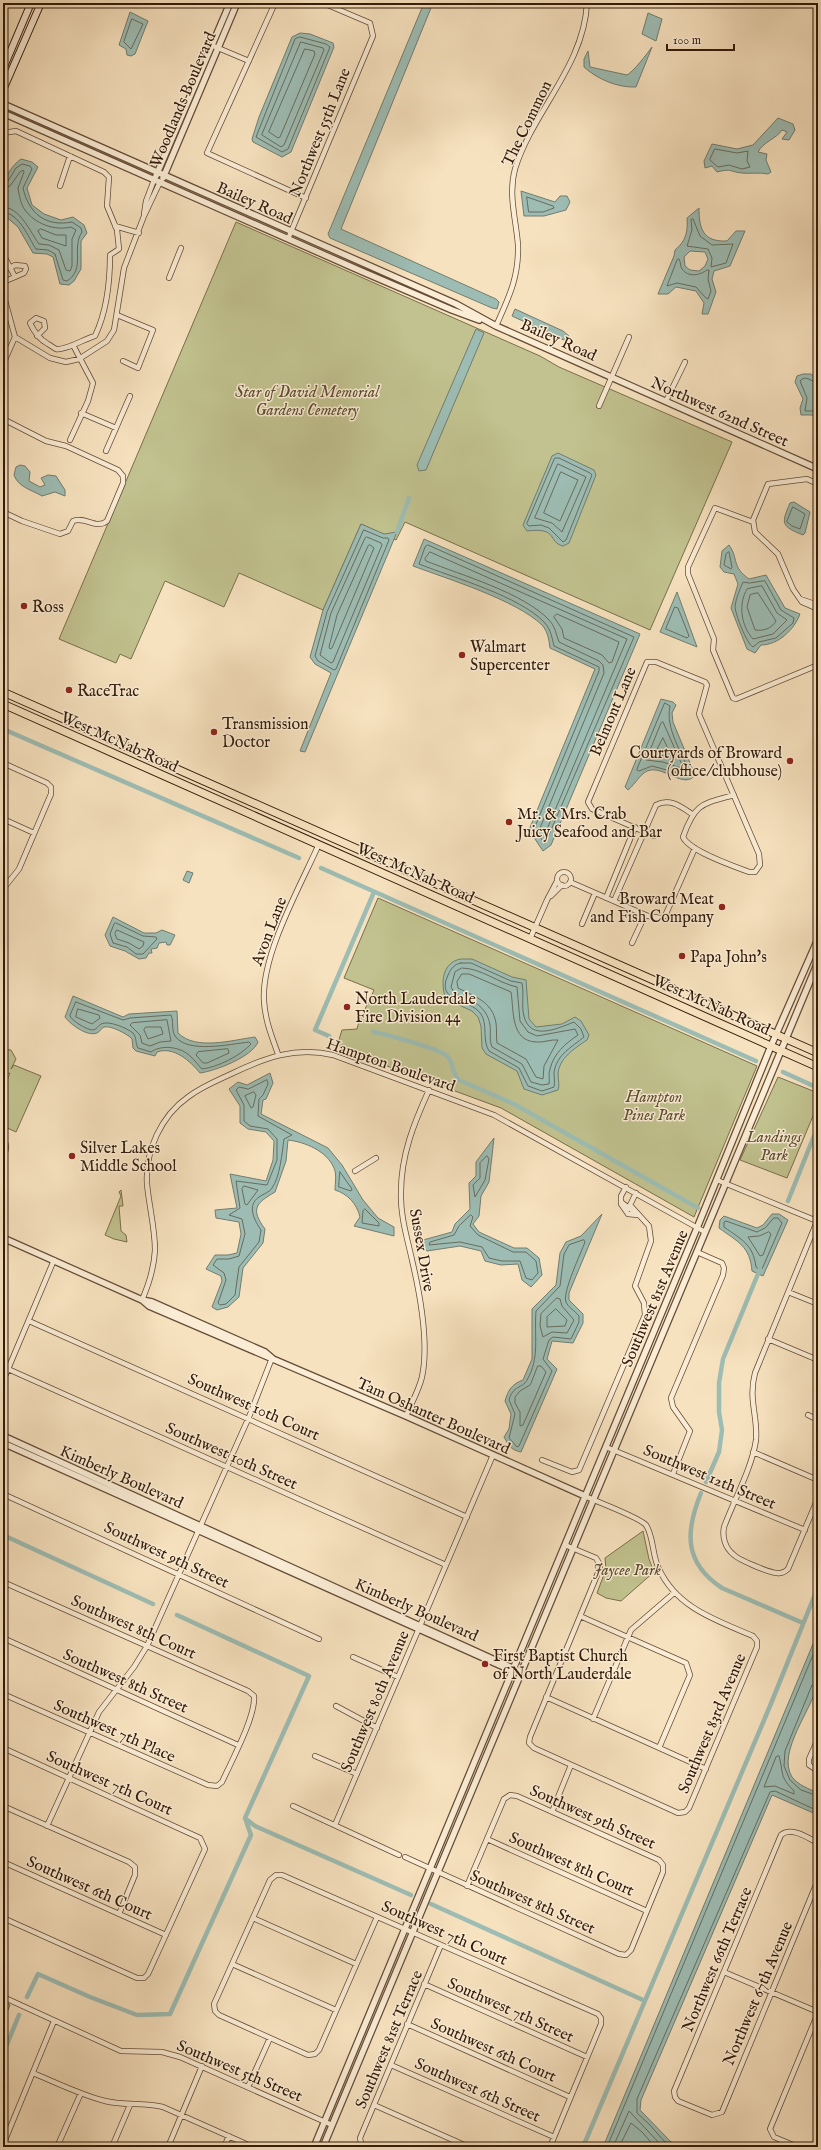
<svg xmlns="http://www.w3.org/2000/svg" width="821" height="2150" viewBox="0 0 821 2150" font-family="'IM FELL English',serif">
  <rect width="100%" height="100%" fill="#f7e2bf"/>
  <filter id="stains"><feTurbulence type="fractalNoise" baseFrequency=".005" numOctaves="4"/><feColorMatrix values="0 0 0 0 .2 0 0 0 0 .09 0 0 0 0 .02 0 0 0 .5 -.17"/></filter>
  <radialGradient id="worn" r=".72"><stop offset=".6" stop-color="#630" stop-opacity="0"/><stop offset="1" stop-color="#630" stop-opacity=".3"/></radialGradient>
  <!-- green -->
  <path fill="#c1c28f" stroke="#7a6e4c" d="M236,222L540,356L559,367L732,442L650,630L405,522L396,540L361,524L323,610L239,573L224,607L165,581L131,659L120,654L116,663L59,639Z
    M378,898L757,1066L694,1217L501,1108L341,1049L338,1043L342,1030L357,1029C358,1021 370,1000 374,990L344,978Z
    M3,1049L11,1050L16,1059L11,1069L14,1065L41,1076L16,1132L3,1126V1089L10,1073L3,1075Z
    M778,1077L818,1093V1104L787,1178L740,1160Z
    M3,1135C11,1143 10,1152 3,1160Z
    M121,1190L123,1206H119L121,1231L126,1235L127,1242L114,1239L105,1235L121,1196L119,1192Z
    M643,1531L649,1559L654,1572L621,1601L606,1598L597,1593L606,1569L605,1558Z
    M3,2000L10,2005L3,2022Z"/>
  <!-- water -->
  <path fill="#9dbdb4" stroke="#737c6f" fill-rule="evenodd" d="M424,3H433L341,229L496,299L499,302L497,309L492,308L330,238L328,234Z
    M130,12L148,21L135,54L131,56L127,55L126,49L119,45Z
    M648,13L662,19L656,41L642,34Z
    M300,33L310,34L333,43L334,47L291,152L282,157L253,142L252,139L259,117L292,37Z
    M652,47L636,87C618,88 597,79 584,67V59L588,51L590,67L627,75C633,72 647,54 652,47Z
    M778,118L793,124L795,130L789,140L782,139L787,132L782,130C776,139 763,142 758,152L767,154L766,160L771,172L768,174C759,172 751,174 742,173C730,172 732,168 717,172L712,166L705,168L704,161L712,144L737,149L753,145Z
    M21,159L32,162L38,167L27,188L32,205L44,214L61,220L73,217L84,225L87,233L81,241V269L74,281L69,285L60,284L53,257L47,254L33,253L18,227L4,215C0,194 3,172 21,159Z
    M521,191L555,202L560,196H567L570,202L566,210L544,216H524Z
    M699,208C699,229 703,242 727,241L736,231H745L730,266L714,271L712,279L716,292L708,314H702L704,303L696,291L676,287L668,294H658L674,256L675,250C686,241 688,232 687,218ZM690,251L705,252L708,259L705,266L699,271L690,270L685,266L684,257Z
    M515,309L563,331L569,336L564,340L512,316Z
    M476,329L484,333L426,470L419,471L417,465Z
    M803,374H811L818,380V415H801L800,408L803,399L795,382L797,376Z
    M558,453L594,470L596,475L569,543L563,546C547,542 559,527 527,531L523,525L552,456Z
    M20,465L25,466L30,472L29,481L40,487L45,485L41,478L48,475L56,476L65,490V496L55,492L42,496C32,490 18,487 14,475L16,467Z
    M794,502L810,512L805,533L803,535C781,526 781,524 790,503Z
    M361,524L384,534L397,532L305,752L300,751L331,673L315,664L310,657L323,610Z
    M424,539L640,634L551,845L543,851L529,830L595,669L550,648C549,640 548,632 542,625C516,600 448,579 413,566Z
    M729,545C739,559 731,566 749,579L766,575L785,608L800,614C794,630 778,645 761,645L755,653L747,649L731,608L738,584L734,574L724,572L720,567L722,551Z
    M677,592L697,647L660,632Z
    M661,699L673,702L676,705L672,713L673,722L695,775C685,789 666,768 651,770C641,771 636,784 628,790L625,787Z
    M187,871L193,873L189,883L183,880Z
    M113,917L144,933H156L162,930L175,935L170,945H167L166,942L159,943L157,948L151,949L152,953H149L146,958L139,959L125,951L110,946L105,935Z
    M461,959H472L512,977L526,980L529,1019L536,1027L562,1024L575,1017L581,1021L589,1035L587,1040C575,1048 559,1058 558,1074C558,1080 560,1085 558,1090L542,1095L524,1089L517,1071L486,1054L482,1048L481,1026L478,1017L472,1011L446,999C440,984 442,962 461,959Z
    M73,996L123,1017L129,1014L177,1011L178,1033C196,1051 232,1040 255,1037L258,1042C252,1057 215,1071 200,1073C190,1061 174,1046 157,1052L155,1056L136,1051L133,1048L132,1039C128,1034 110,1025 104,1027C101,1028 100,1032 97,1033C87,1037 70,1024 65,1017Z
    M270,1073L273,1083L266,1099L263,1100L261,1114L328,1148L342,1165L363,1200L378,1218L394,1227V1236L354,1226L360,1217C357,1204 348,1194 335,1190C335,1184 337,1174 334,1168C327,1151 305,1142 288,1140L286,1161L275,1192C256,1203 250,1209 265,1229L263,1243L243,1268L239,1297L228,1307L217,1310L212,1307L222,1281L221,1276L206,1269L215,1255H228L237,1253L241,1234L239,1222L216,1218L215,1210L237,1208L230,1174L266,1181L273,1160L274,1141L266,1132L248,1129L240,1123V1106L229,1089L238,1082L247,1085Z
    M494,1138L489,1182L481,1196L479,1216L473,1224L479,1232L514,1248H527L539,1258L542,1275L531,1287L522,1280L518,1264L501,1265L485,1261L481,1251L460,1246L427,1251L416,1242L452,1232L455,1224L470,1209L469,1183L476,1176V1162Z
    M602,1214L569,1293V1300L583,1314V1323L573,1343L552,1341L547,1359L557,1369L521,1452C511,1450 509,1446 504,1437L509,1429L511,1414L505,1401C508,1390 512,1384 523,1380L532,1359V1309L556,1285L560,1253L566,1242L581,1236Z
    M772,1214H779L788,1220L763,1276L752,1271C750,1246 738,1242 719,1228L720,1220L724,1216L757,1228L763,1225Z
    M818,1632C818,1648 820,1666 818,1682C814,1707 776,1752 792,1777C798,1785 809,1789 818,1793V1815L772,1795L641,2100L640,2110L671,2142L684,2147H603Z"/>
  <g fill="none" stroke-linecap="round" stroke-linejoin="round">
    <!-- shore -->
    <path stroke="#686c5e" stroke-width="1" d="M132,19L143,24L131,49L124,42Z
      M300,37L326,44L330,47L288,149L282,152L256,137L295,39Z
      M301,42L323,48L324,50L284,145L281,147L262,135Z
      M305,49L314,51L315,54L280,137L278,138L269,132Z
      M715,149L737,153L748,151L747,161L750,167L742,169L729,165L718,167L710,160Z
      M3,183L8,181L16,168L22,164L30,166L32,169L23,188C29,214 46,227 72,222L81,228L82,232C71,248 86,269 67,281L63,280L55,254L48,250L36,249C28,237 20,214 3,212
      M3,188L10,186L20,172L23,170L24,172L18,188C19,195 21,205 25,210C35,224 55,231 71,227L76,230L72,239V266L70,271L66,270L59,250L49,245L39,244C30,232 21,208 3,207
      M527,197L553,206L554,208L543,212H529Z
      M693,219L700,236L712,245L733,244L726,263L711,267L712,258L708,249L687,246L692,230L691,220Z
      M41,229L56,235H66V246L42,238L38,231Z
      M679,259C681,262 680,266 682,269C689,278 700,275 707,270H709L708,279L711,291L708,299L706,298L696,287L677,283L667,286L677,260Z
      M818,383C811,382 806,374 800,381L807,398L805,411H818
      M555,458H559L590,473L592,475L566,540L563,542L549,528L541,525L529,526L527,524Z
      M558,464L586,477L562,532L552,523L535,518Z
      M561,472L578,480L560,521L544,513Z
      M793,507L805,514L800,529L792,526L787,522Z
      M364,530L383,538H388L389,540L336,669L334,670L318,661L315,656L327,612Z
      M367,537L381,543L382,545L333,662L331,663L320,655L331,613L365,538Z
      M370,545L374,548L332,648L330,649L329,647L337,615L368,546Z
      M428,545L634,637L545,844L534,829L599,671V667L554,646C552,638 551,630 545,623C520,596 454,578 419,564L425,547Z
      M430,552L627,639L545,834L540,828L604,673L603,665L599,661L559,642C556,634 555,626 549,620C524,593 461,575 426,561L425,559Z
      M729,552L732,567L731,569L724,565L726,554Z
      M765,581L781,610L794,618L793,623L776,638L759,642L753,647C747,644 735,614 735,606C736,598 740,589 743,582L749,583Z
      M762,586L777,613L787,620L773,634L753,639C741,626 738,604 747,589Z
      M758,593L776,621C771,629 764,631 755,630L747,607L750,595Z
      M675,607L678,608L689,636L687,638L666,629Z
      M557,614L619,642L612,662L609,663L602,655L564,638L562,629L554,617Z
      M665,703L670,706C665,728 682,753 690,773L689,776L652,766L639,771L637,770Z
      M663,722L682,765L681,768L663,762L646,760L661,723Z
      M663,738L671,755L670,757L655,754Z
      M116,923L143,936L156,937L157,939L143,954H136L127,947L113,943L110,934L114,924Z
      M117,930L144,942L143,946L139,949L129,943L117,939L115,934Z
      M461,963H471L511,981L522,983C524,992 522,1002 523,1011C527,1042 554,1030 574,1022L581,1029L584,1037C572,1047 557,1054 554,1072C554,1077 555,1083 554,1087L542,1091L528,1086L519,1068L489,1051C482,1040 488,1025 481,1014C470,998 435,1003 448,975C451,969 454,964 461,963Z
      M462,968C481,968 498,983 517,987L520,1021L528,1032L537,1036L575,1029L578,1035C565,1044 554,1053 550,1069C548,1074 550,1079 549,1084L542,1085L531,1082L522,1064L492,1047C489,1040 491,1032 490,1025C487,1006 471,999 455,994L451,987L455,972Z
      M462,974H469L511,992C514,1009 510,1041 536,1042C543,1043 551,1039 558,1040L544,1066L543,1079L536,1077L526,1059L497,1043C496,1036 497,1030 496,1023C492,1001 475,997 458,988L457,982Z
      M76,1002L123,1020L130,1018L171,1015C174,1021 171,1030 175,1036C187,1054 231,1044 249,1042L251,1044C240,1056 218,1067 202,1069C198,1065 195,1060 191,1057C182,1047 162,1044 151,1052L138,1048C135,1043 137,1038 133,1033C127,1028 108,1020 101,1024C98,1026 97,1029 93,1030C87,1030 72,1021 70,1016Z
      M78,1009L99,1015L100,1018L92,1024L76,1017Z
      M167,1020L171,1041L160,1042L150,1046L142,1043L140,1035L130,1025L132,1023Z
      M146,1027H161L163,1034L148,1039L144,1030Z
      M228,1049L229,1053L207,1063H203L196,1055L198,1052Z
      M267,1080L268,1084L263,1095L259,1099L258,1116L292,1135L284,1139C282,1153 280,1177 272,1188C270,1192 263,1194 259,1197C246,1206 255,1221 261,1230L259,1242L239,1267L235,1295L226,1304L220,1305L218,1303L226,1280L224,1273L213,1265L217,1259H229L239,1256L245,1234L242,1219L229,1215L240,1208L236,1181L267,1185L277,1160V1139L268,1129L250,1126L244,1121V1105L236,1090L239,1087L248,1089Z
      M254,1092L256,1095L253,1107L251,1108L245,1096Z
      M487,1156L489,1159L485,1180L475,1197L473,1185L480,1178V1163Z
      M340,1172L352,1189L351,1191L339,1187Z
      M244,1186L258,1190L247,1205L245,1204L242,1189Z
      M365,1209L379,1223V1226L362,1223L363,1211Z
      M471,1215L473,1217L470,1226L478,1235L513,1252H526L536,1261L538,1273L532,1280L526,1278L520,1261H502L489,1258L482,1247L460,1242L429,1245L430,1242L454,1235L459,1226Z
      M774,1218H778L782,1223L762,1269L760,1270L756,1267C753,1244 742,1240 724,1227V1222L726,1221L757,1232L765,1228Z
      M769,1232L771,1234L763,1255L760,1256L748,1237L759,1236Z
      M584,1240L585,1242C581,1253 562,1293 566,1302C568,1307 575,1311 579,1316V1322L571,1339L553,1337L549,1340L543,1359L552,1371L519,1446L517,1447L509,1438L515,1414L509,1400C513,1385 522,1389 527,1380C540,1358 534,1336 536,1311L560,1286L564,1254L569,1245Z
      M557,1298L560,1299L562,1306L574,1320L567,1333L552,1332L543,1337L540,1326L541,1314Z
      M556,1309L567,1320L565,1326L547,1327V1317Z
      M538,1366H541L546,1372L523,1425L520,1426V1412L515,1403V1397L520,1391L530,1385Z
      M818,1682L812,1685L785,1751L784,1766L790,1780L801,1790L818,1796
      M779,1756C784,1774 779,1776 794,1791V1794L775,1786L764,1787L776,1757Z
      M607,2147L818,1643
      M613,2147L629,2111L663,2147
      M619,2147L631,2123L642,2132L655,2147
      M673,2147L664,2141L649,2124L637,2113V2099L770,1792L775,1791L818,1811"/>
    <!-- canal -->
    <path stroke="#9dbdb4" stroke-width="4.5" d="M397,532L409,498
      M3,729L299,858
      M321,868L756,1061
      M373,1032C385,1034 440,1049 447,1056C454,1063 451,1071 459,1080L514,1104L698,1208
      M329,1036L315,1030L374,892
      M783,1072L818,1088
      M788,1201L818,1126
      M706,1482L719,1452L722,1430L719,1412V1383L723,1359L760,1269
      M701,1493C685,1532 684,1563 722,1588L803,1623
      M3,1535L153,1604
      M246,1819L255,1826L411,1895
      M431,1904L643,2000
      M27,1997L38,1974L90,1997L137,2015L170,2014L251,1835L245,1818L309,1676L177,1615
      M3,2054L19,2015
      M583,2147L770,1706L818,1587"/>
    <defs>
      <path id="minor" d="M275,3L207,153L306,198
        M211,45L249,61
        M3,133L16,131L104,172L109,177L107,206L117,230L119,249L110,255C110,281 106,313 95,336C86,338 65,351 56,349C54,348 50,345 48,344C39,339 34,332 30,323L36,318L44,321L45,328L37,336
        M60,186L70,156
        M144,214L146,201L154,180
        M115,226L139,233
        M288,239L373,36L370,23L323,3
        M3,254L15,277L24,273L26,269L25,266L15,265L10,268
        M169,278L181,248
        M3,282L15,277
        M3,293L15,337L50,358L66,362L79,359L107,341L114,330L124,268L144,216L160,182
        M117,315L153,330L138,368L123,361
        M496,326C509,297 519,277 518,245C516,219 508,195 515,169C533,111 584,66 587,3
        M3,364L15,337
        M666,401L685,362
        M599,406L629,337
        M81,413L116,428
        M3,419L46,441L66,446L118,470L123,476V483L107,521C96,530 86,516 73,521L68,531L60,534L22,521L3,512
        M70,440L88,401L93,383L73,345
        M106,451L130,396
        M818,484L807,479L768,484L753,520L755,532L778,554L793,589L802,602L818,609
        M753,522L715,508L688,567V574L714,639L713,650L733,698L736,699L818,665
        M800,599L818,605
        M3,763L47,783L51,787V794L19,869L3,889
        M3,819L34,833
        M654,836L592,809L588,802L647,662H656L705,682L707,685L699,714L701,719L759,854L760,865L755,872H749C733,866 689,851 683,837C695,803 702,804 734,795
        M557 879a7 7 0 1 1 14 0a7 7 0 1 1-14 0Z
        M570,882L648,916L661,918L665,916L695,848
        M551,896L562,885
        M606,898L635,827
        M614,901L656,805C670,798 680,806 692,814
        M582,924L595,893
        M530,939L547,900L557,881
        M632,943L645,915
        M278,1054C272,1037 265,1020 264,1001C261,955 300,887 319,844
        M355,1171L376,1158
        M717,1180L817,1221
        M626,1187L621,1196V1202L638,1215
        M621,1204L628,1214L638,1215
        M818,1219L755,1373C748,1400 758,1416 756,1440C752,1468 734,1500 724,1527C722,1537 725,1548 734,1555C739,1560 770,1573 777,1573C782,1574 785,1572 788,1569L818,1498
        M788,1292L818,1304
        M142,1300C149,1284 154,1268 155,1250C155,1228 149,1206 147,1184C145,1151 161,1116 188,1097C201,1087 216,1081 231,1074C264,1058 296,1046 333,1055L494,1115L705,1232
        M29,1321L467,1517
        M768,1339L818,1360
        M8,1369L446,1565
        M3,1381L54,1260
        M808,1415L818,1420
        M406,1416C411,1404 419,1390 422,1377C429,1344 420,1294 412,1260C407,1237 400,1215 401,1192C401,1155 414,1123 429,1090
        M606,1447L805,1530
        M753,1452L818,1480
        M542,1460L572,1472L579,1470L645,1315L644,1303L635,1286L651,1241L649,1226L630,1205L636,1193
        M673,1474L690,1431L673,1407L671,1398L723,1275L724,1268L722,1263L697,1252
        M3,1494L319,1639
        M565,1545L596,1558L599,1563L600,1568L530,1737L529,1743L534,1748L678,1813L685,1812L689,1808L757,1647V1641L753,1636C716,1620 677,1608 659,1569C652,1556 654,1537 646,1525C639,1517 597,1502 585,1496
        M3,1582L248,1691L254,1696C256,1716 231,1762 222,1782L217,1786L208,1785L3,1694
        M580,1616L686,1663L690,1675L659,1748
        M3,1638L238,1745
        M353,1657L398,1677
        M546,1697L706,1769
        M336,1706L377,1728
        M593,1719L631,1630L674,1593
        M818,1739L809,1759V1765L818,1771
        M3,1748L200,1838L205,1849L148,1974L144,1978H137L3,1918
        M315,1756L357,1774
        M3,1806L129,1862L135,1867V1875L119,1914
        M293,1806L399,1855
        M552,1812L571,1765
        M335,1825L493,1455
        M47,1826L99,1712L134,1667L147,1646L249,1417L272,1358
        M487,1839L647,1911
        M818,1843C808,1838 791,1826 781,1835L674,2091L675,2097L678,2101L712,2115L722,2112L818,1880
        M405,1857L619,1954L626,1955L631,1950L663,1872V1865L659,1860L517,1796L510,1795L504,1799L467,1886
        M3,1862L166,1935
        M377,1917L319,2050L315,2054L308,2055L219,2015L215,2011L214,2004L270,1880L276,1875H282L598,2014L601,2018V2024L550,2147
        M253,1918L356,1964
        M232,1964L336,2010
        M724,1972L818,2012
        M424,1984L587,2057
        M3,1997L121,2051L162,2052L180,2057L332,2125
        M407,2024L570,2097
        M391,2065L554,2137
        M33,2073C57,2083 81,2095 105,2101C125,2106 144,2102 163,2107L253,2147
        M248,2087L270,2038
        M374,2105L469,2147
        M3,2145L54,2021
        M57,2147L81,2093
        M112,2147L130,2105
        M168,2147L202,2066
        M224,2147L229,2136
        M365,2147L361,2143L360,2138L441,1945
        M798,2147L774,2137L770,2129L818,2013"/>
      <path id="tertiary" d="M3,104L456,304L496,326L818,469
        M3,113L361,271L452,310L479,320
        M156,176L230,3
        M163,178L237,3
        M3,1238L142,1300L152,1302L265,1352L272,1358
        M142,1300L149,1306L406,1416L585,1496
        M3,1436L521,1672
        M3,1443L515,1672
        M314,2147L697,1228L771,1046L818,939
        M323,2147L818,962"/>
      <path id="secondary" d="M3,69L31,3
        M3,90L41,3"/>
      <path id="primary" d="M3,692L818,1053
        M3,704L818,1067"/>
    </defs>
    <!-- minor casing -->
    <use href="#minor" stroke="#644c36" stroke-width="6"/>
    <!-- tertiary casing -->
    <use href="#tertiary" stroke="#644c36" stroke-width="8"/>
    <!-- secondary casing -->
    <use href="#secondary" stroke="#331a08" stroke-width="8"/>
    <!-- primary casing -->
    <use href="#primary" stroke="#331a08" stroke-width="9"/>
    <!-- minor -->
    <use href="#minor" stroke="#faecd5" stroke-width="4.5"/>
    <!-- tertiary -->
    <use href="#tertiary" stroke="#faecd5" stroke-width="5.5"/>
    <!-- secondary -->
    <use href="#secondary" stroke="#faecd5" stroke-width="6"/>
    <!-- primary -->
    <use href="#primary" stroke="#f7e2bf" stroke-width="7"/>
  </g>
  <!-- markers -->
  <g fill="#8f2418" stroke="#faecd5" stroke-width="1.5">
    <circle cx="24" cy="606" r="4"/>
    <circle cx="462" cy="655" r="4"/>
    <circle cx="69" cy="690" r="4"/>
    <circle cx="214" cy="732" r="4"/>
    <circle cx="790" cy="761" r="4"/>
    <circle cx="509" cy="822" r="4"/>
    <circle cx="722" cy="907" r="4"/>
    <circle cx="682" cy="956" r="4"/>
    <circle cx="347" cy="1007" r="4"/>
    <circle cx="72" cy="1156" r="4"/>
    <circle cx="485" cy="1664" r="4"/>
  </g>
  <g text-anchor="middle" stroke-width="3" stroke-linejoin="round" paint-order="stroke">
    <!-- street labels -->
    <g font-size="16" fill="#331a08" stroke="#faecd5">
      <text transform="translate(182 99) rotate(-67)" y="6">Woodlands Boulevard</text>
      <text transform="translate(526 123) rotate(-64)" y="6">The Common</text>
      <text transform="translate(319 132) rotate(-68)" y="6">Northwest 55th Lane</text>
      <text transform="translate(255 202) rotate(24)" y="6">Bailey Road</text>
      <text transform="translate(559 339) rotate(24)" y="6">Bailey Road</text>
      <text transform="translate(720 411) rotate(24)" y="6">Northwest 62nd Street</text>
      <text transform="translate(612 711) rotate(-67)" y="6">Belmont Lane</text>
      <text transform="translate(120 741) rotate(24)" y="6">West McNab Road</text>
      <text transform="translate(416 872) rotate(24)" y="6">West McNab Road</text>
      <text transform="translate(268 931) rotate(-69)" y="6">Avon Lane</text>
      <text transform="translate(712 1004) rotate(24)" y="6">West McNab Road</text>
      <text transform="translate(391 1064) rotate(19)" y="6">Hampton Boulevard</text>
      <text transform="translate(423 1250) rotate(80)" y="6">Sussex Drive</text>
      <text transform="translate(654 1298) rotate(-67)" y="6">Southwest 81st Avenue</text>
      <text transform="translate(254 1406) rotate(24)" y="6">Southwest 10th Court</text>
      <text transform="translate(434 1415) rotate(24)" y="6">Tam Oshanter Boulevard</text>
      <text transform="translate(232 1455) rotate(24)" y="6">Southwest 10th Street</text>
      <text transform="translate(122 1476) rotate(24)" y="6">Kimberly Boulevard</text>
      <text transform="translate(710 1476) rotate(23)" y="6">Southwest 12th Street</text>
      <text transform="translate(167 1554) rotate(25)" y="6">Southwest 9th Street</text>
      <text transform="translate(417 1609) rotate(24)" y="6">Kimberly Boulevard</text>
      <text transform="translate(134 1626) rotate(24)" y="6">Southwest 8th Court</text>
      <text transform="translate(126 1680) rotate(24)" y="6">Southwest 8th Street</text>
      <text transform="translate(374 1701) rotate(-67)" y="6">Southwest 80th Avenue</text>
      <text transform="translate(711 1723) rotate(-67)" y="6">Southwest 83rd Avenue</text>
      <text transform="translate(115 1730) rotate(24)" y="6">Southwest 7th Place</text>
      <text transform="translate(110 1782) rotate(24)" y="6">Southwest 7th Court</text>
      <text transform="translate(593 1816) rotate(24)" y="6">Southwest 9th Street</text>
      <text transform="translate(572 1863) rotate(24)" y="6">Southwest 8th Court</text>
      <text transform="translate(90 1887) rotate(24)" y="6">Southwest 6th Court</text>
      <text transform="translate(533 1901) rotate(24)" y="6">Southwest 8th Street</text>
      <text transform="translate(445 1932) rotate(24)" y="6">Southwest 7th Court</text>
      <text transform="translate(716 1959) rotate(-67)" y="6">Northwest 66th Terrace</text>
      <text transform="translate(757 1993) rotate(-67)" y="6">Northwest 67th Avenue</text>
      <text transform="translate(511 2009) rotate(24)" y="6">Southwest 7th Street</text>
      <text transform="translate(388 2039) rotate(-67)" y="6">Southwest 81st Terrace</text>
      <text transform="translate(494 2049) rotate(24)" y="6">Southwest 6th Court</text>
      <text transform="translate(240 2070) rotate(23)" y="6">Southwest 5th Street</text>
      <text transform="translate(478 2089) rotate(24)" y="6">Southwest 6th Street</text>
    </g>
    <!-- park labels -->
    <g font-size="16" font-style="italic" fill="#5e4c30" stroke="#faecd5">
      <text x="307" y="397">Star of David Memorial<tspan x="307" dy="18">Gardens Cemetery</tspan></text>
      <text x="654" y="1102">Hampton<tspan x="654" dy="18">Pines Park</tspan></text>
      <text x="774" y="1142">Landings<tspan x="774" dy="18">Park</tspan></text>
      <text x="627" y="1575">Jaycee Park</text>
    </g>
    <!-- poi labels -->
    <g font-size="16" fill="#331a08" stroke="#faecd5" text-anchor="start">
      <text x="32" y="612">Ross</text>
      <text x="470" y="652">Walmart<tspan x="470" dy="18">Supercenter</tspan></text>
      <text x="77" y="696">RaceTrac</text>
      <text x="222" y="729">Transmission<tspan x="222" dy="18">Doctor</tspan></text>
      <text x="782" y="758" text-anchor="end">Courtyards of Broward<tspan x="782" dy="18">(office/clubhouse)</tspan></text>
      <text x="517" y="819">Mr. &amp; Mrs. Crab<tspan x="517" dy="18">Juicy Seafood and Bar</tspan></text>
      <text x="714" y="904" text-anchor="end">Broward Meat<tspan x="714" dy="18">and Fish Company</tspan></text>
      <text x="690" y="962">Papa John's</text>
      <text x="355" y="1004">North Lauderdale<tspan x="355" dy="18">Fire Division 44</tspan></text>
      <text x="80" y="1153">Silver Lakes<tspan x="80" dy="18">Middle School</tspan></text>
      <text x="493" y="1661">First Baptist Church<tspan x="493" dy="18">of North Lauderdale</tspan></text>
    </g>
  </g>
  <!-- margin -->
  <rect width="821" height="2150" fill="none" stroke="#f7e2bf" stroke-width="16"/>
  <rect x="4" y="4" width="813" height="2142" fill="none" stroke="#331a08" stroke-width="2"/>
  <rect x="8" y="8" width="805" height="2134" fill="none" stroke="#331a08"/>
  <!-- scale -->
  <path d="M667 44v6h67v-6" fill="none" stroke="#331a08" stroke-width="2"/>
  <text x="673" y="44" font-size="12" fill="#331a08" stroke="#faecd5" stroke-width="3" paint-order="stroke">100 m</text>
  <rect width="100%" height="100%" filter="url(#stains)"/>
  <rect width="100%" height="100%" fill="url(#worn)"/>
</svg>
